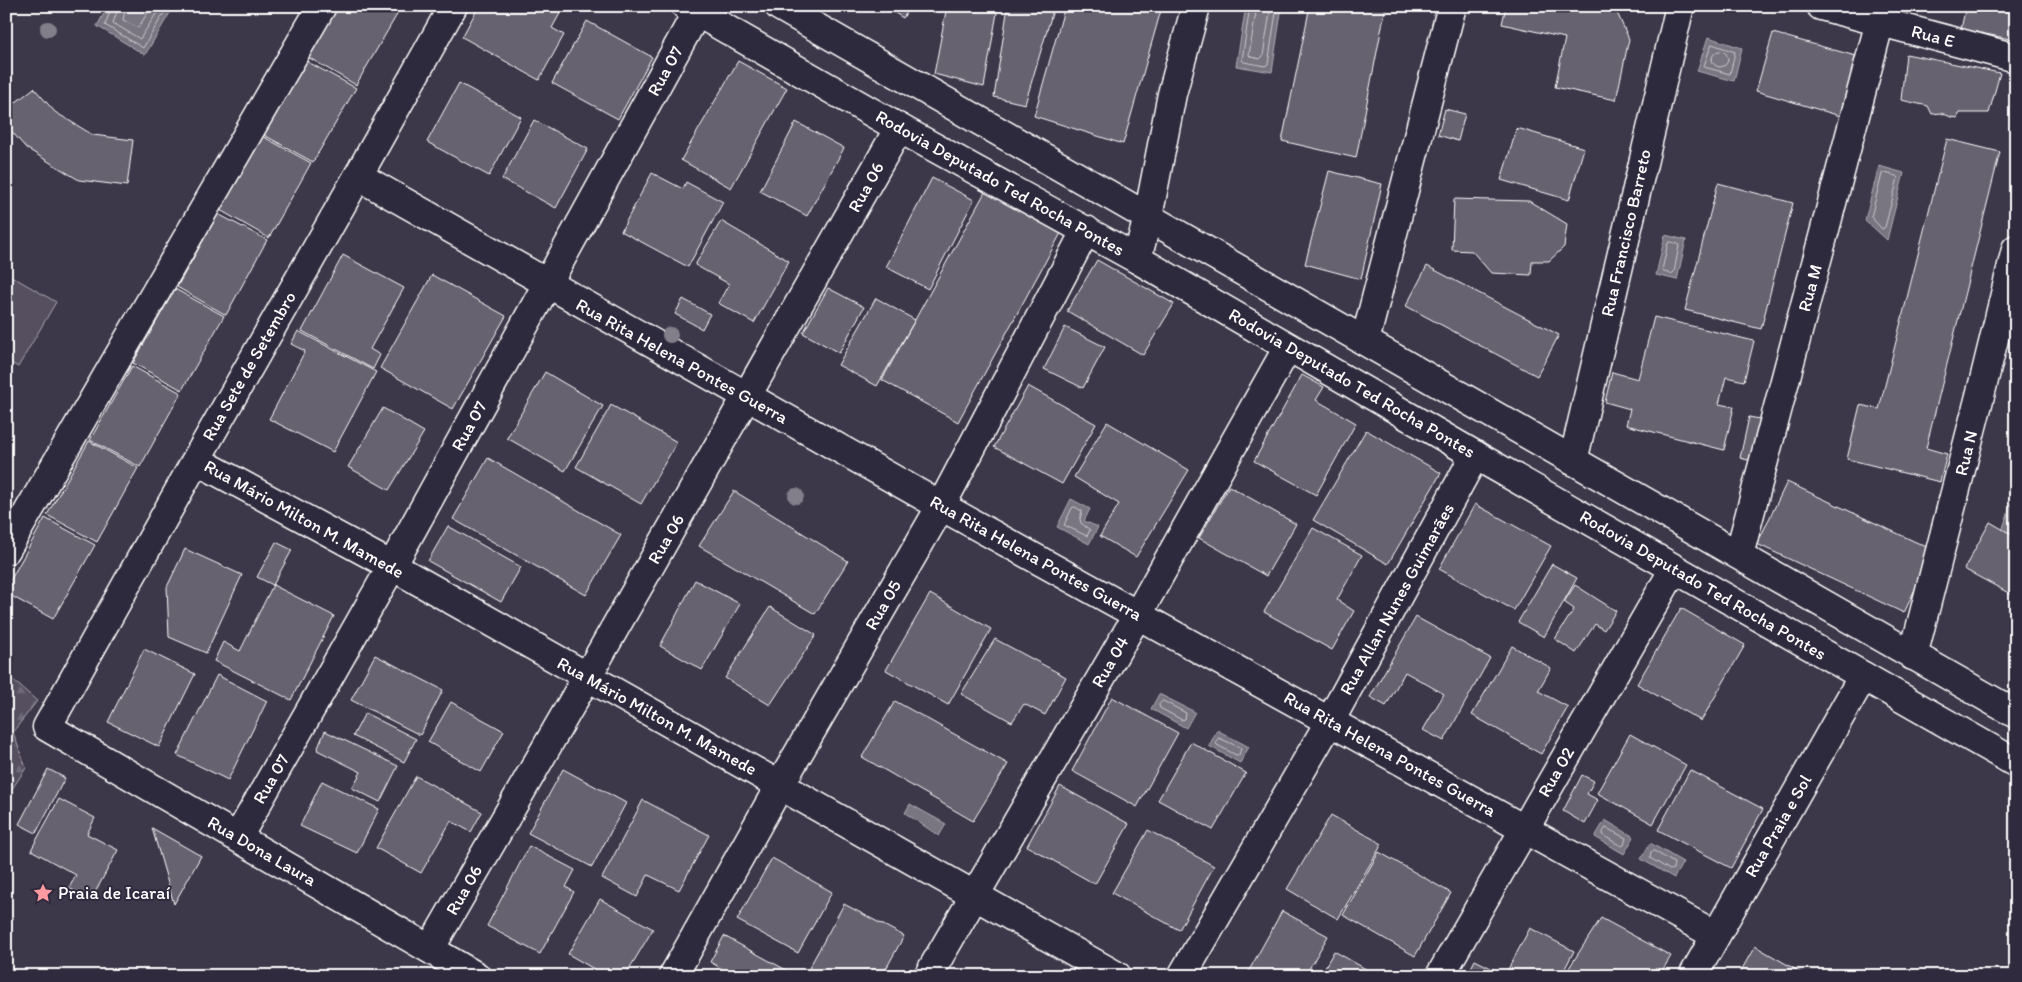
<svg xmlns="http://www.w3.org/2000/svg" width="2022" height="982" viewBox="0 0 2022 982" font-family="Itim,sans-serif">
  <defs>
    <pattern id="forest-firs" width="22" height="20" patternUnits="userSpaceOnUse" patternTransform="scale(1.25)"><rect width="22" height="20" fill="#555060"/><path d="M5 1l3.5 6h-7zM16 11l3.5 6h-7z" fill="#6e6a78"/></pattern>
  </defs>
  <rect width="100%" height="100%" fill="#3c3749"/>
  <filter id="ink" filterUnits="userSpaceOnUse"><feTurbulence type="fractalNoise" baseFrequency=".02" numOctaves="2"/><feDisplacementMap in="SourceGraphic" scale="10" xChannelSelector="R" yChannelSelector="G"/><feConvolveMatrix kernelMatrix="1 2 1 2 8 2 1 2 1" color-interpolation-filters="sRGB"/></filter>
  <g filter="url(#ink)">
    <!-- green -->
    <path fill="#555060" stroke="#aaa8b0" d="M6,273L56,302L18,367L6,360Z"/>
    <!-- forest -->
    <path fill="url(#forest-firs)" stroke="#aaa8b0" d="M6,674L37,701L13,732L26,768L6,798Z"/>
    <!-- water -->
    <path fill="#797682" stroke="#afadb4" d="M108,6H174L145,55L97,26Z
      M1246,6H1282L1272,72L1236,66Z
      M1708,37L1742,48L1734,81L1697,71Z
      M1879,166L1904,173L1887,240L1865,220Z
      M1665,235L1686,240L1677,280L1656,275Z
      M2013,498L2016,499V539L2001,534Z
      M1071,499L1090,509L1084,521L1098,527L1089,544L1057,527Z
      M1159,694L1195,712L1186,728L1151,709Z
      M1217,730L1249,747L1240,763L1209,746Z
      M910,804L946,824L939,836L905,813Z
      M1605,820L1634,837L1624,854L1595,837Z
      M1650,843L1683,862L1674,878L1641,859Z"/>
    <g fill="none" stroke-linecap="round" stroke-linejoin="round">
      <!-- shore -->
      <path stroke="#c9c8cd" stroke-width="1" d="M112,6L105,25L143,48L168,6
        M119,6L113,23L140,39L161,6
        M126,6L123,20L138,28L152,6
        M1250,6L1242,60L1244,62L1265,66L1268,64L1277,6
        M1257,6L1249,55L1251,57L1260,59L1263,56L1271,6
        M1712,44L1735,52L1730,74L1704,67Z
        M1712 59a8 8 0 1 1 16 0a8 8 0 1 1-16 0Z
        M1885,173L1896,176L1898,178L1885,227L1882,229L1871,217L1882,174Z
        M1671,242L1678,244L1679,246L1674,272L1671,274L1664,272L1662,270L1668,243Z
        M1075,507L1082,511L1080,519L1081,523L1090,530L1087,536L1064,525L1072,508Z
        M1163,701L1186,713L1185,719L1182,720L1160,708L1159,705Z
        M1219,738L1241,748L1239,755H1236L1217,745L1216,742Z
        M1606,828L1626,838L1624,845L1621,846L1604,836L1603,833Z
        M1654,851L1674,863L1673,869L1670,870L1650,858L1651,852Z"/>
    </g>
    <!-- building -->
    <path fill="#666270" stroke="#fff" d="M335,6H402L356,85L306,56Z
      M479,6H561L563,8L552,28L564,35L539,80L462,37Z
      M884,6H910L903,18Z
      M947,6L998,7L984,87L934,74Z
      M1008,6L1054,7L1025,104L994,97Z
      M1065,6H1093L1103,9L1104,6H1148L1161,10L1123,144L1034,116Z
      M1310,6H1386L1356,158L1282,141Z
      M1506,6H1614L1629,39L1616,100L1555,87L1565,38L1502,24Z
      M1966,6H2016L2010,39L1961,29Z
      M587,21L652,57L618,119L552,83Z
      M1773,33L1863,58L1847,118L1756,91Z
      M1906,54L2000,73L1989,113H1960L1957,118L1951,117L1941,113L1932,114L1928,106L1901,100Z
      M306,61L356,88L313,162L264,135Z
      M738,61L787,88L731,188L681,160Z
      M459,83L521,117L489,176L427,142Z
      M34,88L55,112L93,135L133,140L127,186L79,180L26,148L6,125V110Z
      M1445,109L1465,114L1458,141L1438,135Z
      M534,120L588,149L556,208L502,179Z
      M796,122L844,148L807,216L760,191Z
      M1517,128L1584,148L1569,200L1501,180Z
      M262,136L311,163L269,238L220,210Z
      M1947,139L2000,152L1926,448L1947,454L1940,482L1847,459L1860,405L1879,409Z
      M1329,171L1382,184L1361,279L1305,264Z
      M652,173L683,189L686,182L723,202L688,267L621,231Z
      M932,178L974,200L928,289L886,267Z
      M1718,183L1793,203L1761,329L1685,310Z
      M985,192L1061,233L958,422L882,380Z
      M1454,199L1529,201L1567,224L1564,247L1549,261H1532L1531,275L1491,273L1472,251L1452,250Z
      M218,214L267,240L226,315L177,287Z
      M721,221L789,261L754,323L718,303L729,284L695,265Z
      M343,255L404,288L370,349L380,355L373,369L302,331Z
      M1097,260L1174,304L1143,355L1067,311Z
      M1427,266L1559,335L1537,376L1406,306Z
      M432,275L506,316L453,409L380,368Z
      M828,288L864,307L839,353L803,333Z
      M175,289L224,316L182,390L133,363Z
      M876,298L915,320L877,386L838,365Z
      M683,299L710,314L702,329L675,314Z
      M1654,317L1754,341L1744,381L1726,377L1719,404L1734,407L1724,450L1626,425L1630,409L1605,402L1612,372L1638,379Z
      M1065,327L1105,347L1083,388L1044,369Z
      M298,331L376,372L333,452L269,419L305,351L291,344Z
      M132,366L181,393L140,467L90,440Z
      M545,372L603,406L565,471L507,438Z
      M1302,375L1324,387L1316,400L1356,423L1316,495L1254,461Z
      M1028,386L1096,424L1062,484L994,447Z
      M611,405L677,442L641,504L576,467Z
      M383,408L424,432L389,490L348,467Z
      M1749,417L1765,420L1756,462L1740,458Z
      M1107,422L1189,470L1136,557L1100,536L1119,504L1074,477Z
      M1366,430L1441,473L1388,564L1313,520Z
      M89,441L138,468L97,542L47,515Z
      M488,458L621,535L586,595L453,519Z
      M1787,482L1933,550L1904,613L1757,544Z
      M1229,486L1296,524L1266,576L1199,538Z
      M734,491L848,561L815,614L699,546Z
      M1475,504L1551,546L1514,610L1439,569Z
      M45,518L95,545L53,619L6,593V588Z
      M1990,522L2016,537V597L1964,569Z
      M448,526L521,567L501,602L428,561Z
      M1313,528L1362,555L1337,600L1354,611L1332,650L1264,612Z
      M276,542L292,550L273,585L257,577Z
      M185,549L242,575L206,653L169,637L167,587Z
      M1552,564L1577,578L1544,637L1518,622Z
      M695,580L740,604L702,670L660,646Z
      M273,585L334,616L291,700L214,661L223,642L240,651Z
      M1575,585L1616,611L1604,630L1595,624L1576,653L1555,639L1574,609L1564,602Z
      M930,594L991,629L948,705L886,670Z
      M770,607L816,635L770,705L725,678Z
      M1681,608L1745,645L1701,721L1637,684Z
      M1416,617L1490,658L1444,741L1423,730L1444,694L1405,672L1386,706L1370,697Z
      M995,639L1066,677L1045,715L1024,704L1012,722L961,694Z
      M1512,646L1551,668L1538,691L1568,707L1541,754L1472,715Z
      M144,649L195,674L159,747L108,722Z
      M375,655L443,690L420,735L351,700Z
      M217,675L267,701L228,780L177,755Z
      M1112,697L1178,733L1137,807L1072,771Z
      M895,701L1008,764L973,821L862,757Z
      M451,702L504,731L481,772L428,742Z
      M365,713L416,739L404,762L353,736Z
      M325,731L398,766L380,802L352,788L361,772L317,750Z
      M1630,734L1686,765L1653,824L1597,793Z
      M1191,742L1246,773L1213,830L1158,800Z
      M48,769L65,778L36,833L19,824Z
      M563,769L626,803L592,867L528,833Z
      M1690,770L1763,809L1731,868L1658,830Z
      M1582,775L1594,781L1587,794L1598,800L1585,824L1563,811Z
      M416,776L482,812L471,832L451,821L421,873L376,848Z
      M322,781L379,809L357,853L300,826Z
      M1060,786L1129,824L1095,884L1027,846Z
      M59,799L95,818L87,834L118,850L91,900L69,888L76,875L31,850Z
      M643,800L709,835L679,890L648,875L637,897L602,878Z
      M1331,815L1382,844L1338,919L1287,889Z
      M152,828L201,856L174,904Z
      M1148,830L1214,866L1179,930L1112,893Z
      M529,846L575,870L566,887L574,892L540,954L487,926Z
      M1379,852L1451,893L1415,956L1343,915Z
      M772,858L832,892L798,953L737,920Z
      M600,899L653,929L625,976H606L568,954Z
      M844,904L904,936L882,976H823L809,968Z
      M1282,911L1328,936L1305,976H1246Z
      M1601,918L1671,956L1659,976H1584L1569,968Z
      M1530,928L1574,951L1561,976H1467L1475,960L1505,975Z
      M724,936L797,976H735L710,962Z
      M1755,946L1807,976H1738Z
      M1334,951L1378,976H1320Z
      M957,969L969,976H953Z"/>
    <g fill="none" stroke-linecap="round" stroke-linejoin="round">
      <defs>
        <path id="minor" d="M453,6L358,176L196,460L47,727L476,976
          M1821,6L2016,58
          M358,176L941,506L1715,935
          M1137,259L1148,217L1172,94L1196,6
          M1365,341L1452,6
          M196,460L392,566L1117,976
          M1573,461L1680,6
          M6,550L322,6
          M1739,555L1884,6
          M1913,656L1983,384L2016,249
          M238,837L392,566L697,12
          M430,949L587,677L899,128
          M673,976L780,785L941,506L1086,230
          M928,976L1138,614L1288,347
          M1182,976L1330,721L1475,455
          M1440,976L1674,569
          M1693,976L1863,676"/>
        <path id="major" d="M686,6L899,128L1137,259L1475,455L2016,763
          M779,6L2016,714"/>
      </defs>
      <!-- minor casing -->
      <use href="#minor" stroke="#fff" stroke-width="31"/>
      <!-- major casing -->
      <use href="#major" stroke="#fff" stroke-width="31"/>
      <!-- minor -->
      <use href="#minor" stroke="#2f2a3d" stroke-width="28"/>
      <!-- major -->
      <use href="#major" stroke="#2f2a3d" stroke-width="28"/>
    </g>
    <!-- trees -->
    <g fill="#827e8a">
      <circle cx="48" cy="29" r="8"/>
      <circle cx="670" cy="335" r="8"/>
      <circle cx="796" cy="496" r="8"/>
    </g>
  </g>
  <!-- icons -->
  <defs>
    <symbol id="sight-bare" viewBox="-9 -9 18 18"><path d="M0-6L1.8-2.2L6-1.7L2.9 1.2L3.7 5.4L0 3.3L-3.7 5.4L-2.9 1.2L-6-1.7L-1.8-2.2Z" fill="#ff9aa2" stroke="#2f2a3d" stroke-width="2.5" paint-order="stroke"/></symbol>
  </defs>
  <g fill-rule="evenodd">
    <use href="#sight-bare" x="29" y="879" width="28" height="28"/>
  </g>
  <g text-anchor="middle" stroke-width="4" stroke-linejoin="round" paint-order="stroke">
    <!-- street labels -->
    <g font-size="18" fill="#fff" stroke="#2f2a3d">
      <text transform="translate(1933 36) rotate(15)" y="6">Rua E</text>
      <text transform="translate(665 71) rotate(-61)" y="6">Rua 07</text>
      <text transform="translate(1000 183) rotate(29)" y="6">Rodovia Deputado Ted Rocha Pontes</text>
      <text transform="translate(866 187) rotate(-61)" y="6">Rua 06</text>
      <text transform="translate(1626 233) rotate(-77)" y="6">Rua Francisco Barreto</text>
      <text transform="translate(1810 288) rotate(-75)" y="6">Rua M</text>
      <text transform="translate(682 361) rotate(29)" y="6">Rua Rita Helena Pontes Guerra</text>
      <text transform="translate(249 366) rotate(-60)" y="6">Rua Sete de Setembro</text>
      <text transform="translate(1352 383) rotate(30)" y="6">Rodovia Deputado Ted Rocha Pontes</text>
      <text transform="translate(469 426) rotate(-61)" y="6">Rua 07</text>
      <text transform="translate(1966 453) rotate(-76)" y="6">Rua N</text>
      <text transform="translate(304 519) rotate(29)" y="6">Rua Mário Milton M. Mamede</text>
      <text transform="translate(666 539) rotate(-60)" y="6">Rua 06</text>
      <text transform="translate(1036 558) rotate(29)" y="6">Rua Rita Helena Pontes Guerra</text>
      <text transform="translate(1703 585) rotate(30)" y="6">Rodovia Deputado Ted Rocha Pontes</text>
      <text transform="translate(1397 599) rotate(-61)" y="6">Rua Allan Nunes Guimarães</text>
      <text transform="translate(883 605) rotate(-60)" y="6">Rua 05</text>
      <text transform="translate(1110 662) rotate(-60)" y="6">Rua 04</text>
      <text transform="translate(657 716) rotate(29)" y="6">Rua Mário Milton M. Mamede</text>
      <text transform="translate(1390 754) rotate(29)" y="6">Rua Rita Helena Pontes Guerra</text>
      <text transform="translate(1556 772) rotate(-60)" y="6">Rua 02</text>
      <text transform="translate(271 779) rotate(-60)" y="6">Rua 07</text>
      <text transform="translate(1778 826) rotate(-60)" y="6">Rua Praia e Sol</text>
      <text transform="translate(262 851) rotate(30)" y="6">Rua Dona Laura</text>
      <text transform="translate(464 890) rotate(-60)" y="6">Rua 06</text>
    </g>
    <!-- poi labels -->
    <g font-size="18" fill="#fff" stroke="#2f2a3d" text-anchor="start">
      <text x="58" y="899">Praia de Icaraí</text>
    </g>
  </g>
  <!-- margin -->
  <rect width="2022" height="982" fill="none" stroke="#2f2a3d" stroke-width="25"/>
  <rect x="12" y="12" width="1997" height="957" fill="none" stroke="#fff" stroke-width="2" filter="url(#ink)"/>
</svg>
